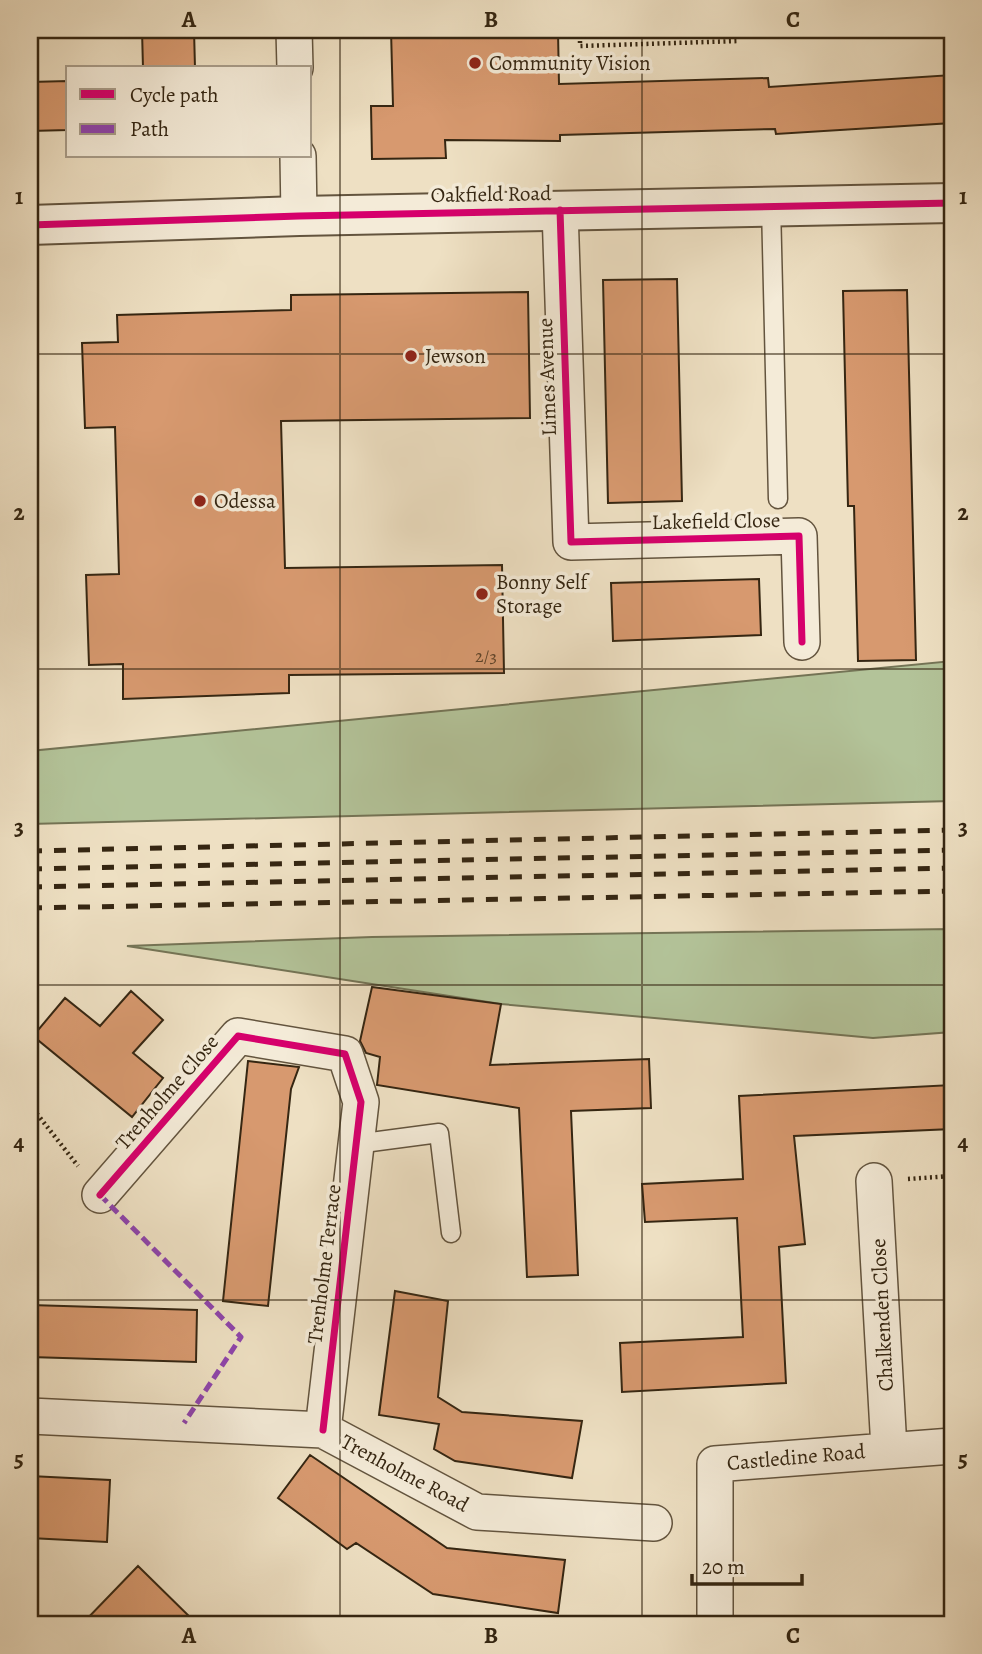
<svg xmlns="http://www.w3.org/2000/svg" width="982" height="1654" viewBox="0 0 982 1654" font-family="Alegreya,serif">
  <rect width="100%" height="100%" fill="#eee0c3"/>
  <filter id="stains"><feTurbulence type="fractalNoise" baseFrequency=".00286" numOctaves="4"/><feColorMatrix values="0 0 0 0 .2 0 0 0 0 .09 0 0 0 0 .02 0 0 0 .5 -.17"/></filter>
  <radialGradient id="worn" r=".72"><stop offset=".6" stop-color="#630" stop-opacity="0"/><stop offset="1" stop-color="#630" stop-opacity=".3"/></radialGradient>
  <!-- green -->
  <path fill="#b3c399" stroke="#747456" stroke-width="2" d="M952,661V801L30,824V751Z
    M952,929V1032L873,1038L501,1004L127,946L372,937Z"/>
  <!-- building -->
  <path fill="#d7996f" stroke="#352612" stroke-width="2" d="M142,30H194L195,68H143Z
    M391,30L558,31L559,84L768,78L769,87L952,75V123L776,134L775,129L560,135V141L445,140L446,158L372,159L371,106H393Z
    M68,81V130L30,131V82Z
    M677,279L682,501L608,503L603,280Z
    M907,290L916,660L858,661L854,506H848L843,291Z
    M528,292L530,418L281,421L285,568L502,565L504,673L289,675V693L123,699V664L89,665L86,575L119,574L115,427L85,428L82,343L118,342L117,315L291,310V295Z
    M759,579L761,635L613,641L611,583Z
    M372,987L501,1004L490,1065L649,1059L651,1108L571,1111L578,1275L527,1277L519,1108L377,1085L380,1057L366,1053L360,1041Z
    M131,991L163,1020L133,1053L163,1078L132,1117L33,1036L65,998L100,1026Z
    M248,1061L299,1067L291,1089L268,1306L223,1301Z
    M952,1085V1129L794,1136L805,1244L779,1247L786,1383L622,1392L620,1343L743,1337L737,1218L645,1222L642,1184L743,1179L739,1096Z
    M395,1291L448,1301L438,1397L462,1412L582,1421L572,1478L455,1461L434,1449L439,1424L379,1415Z
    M30,1305L197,1310L196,1362L30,1357Z
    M310,1455L447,1548L565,1560L558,1613L433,1594L356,1543L347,1549L278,1498Z
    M30,1476L110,1480L107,1542L30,1538Z
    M138,1566L197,1624H82Z"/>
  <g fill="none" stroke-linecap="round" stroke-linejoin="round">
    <defs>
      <path id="service" d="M771,205L778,499
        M356,1144L439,1133L451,1233"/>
      <path id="minor" d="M294,30L295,68
        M298,156L299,216
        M560,210L571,542L799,536L802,642
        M874,1181L889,1449
        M100,1195L238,1036L345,1054L361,1102L323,1430
        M30,1416L323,1430L477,1512L654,1523
        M715,1624V1464L952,1446"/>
      <path id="tertiary" d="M30,225L299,216L952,203"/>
    </defs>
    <!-- service casing -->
    <use href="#service" stroke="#63543e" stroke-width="21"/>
    <!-- minor casing -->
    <use href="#minor" stroke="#63543e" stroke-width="38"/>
    <!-- tertiary casing -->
    <use href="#tertiary" stroke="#63543e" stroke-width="42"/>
    <!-- path -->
    <path stroke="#352612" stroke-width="4.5" stroke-dasharray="2 3.5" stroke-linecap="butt" d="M580,30V46L739,41
      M30,1105L78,1166
      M908,1179L952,1176"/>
    <!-- service -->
    <use href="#service" stroke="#f4ebd8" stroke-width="18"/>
    <!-- minor -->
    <use href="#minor" stroke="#f4ebd8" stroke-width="35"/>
    <!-- tertiary -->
    <use href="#tertiary" stroke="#f4ebd8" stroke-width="38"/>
    <!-- rail -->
    <path stroke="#352612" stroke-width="5" stroke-dasharray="12 12" stroke-linecap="butt" d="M30,851L952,830
      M30,869L952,850
      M30,887L952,868
      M30,908L952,891"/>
    <!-- quiet -->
    <path stroke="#8e44ad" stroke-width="5" stroke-dasharray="10 5" stroke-linecap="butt" d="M100,1195L241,1337L184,1423"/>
    <defs>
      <path id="cycleway" d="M560,210L571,542L799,536L802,642
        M30,225L299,216L952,203
        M100,1195L238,1036L345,1054L361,1102L323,1430"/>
    </defs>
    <!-- cycleway casing -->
    <use href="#cycleway" stroke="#f4ebd8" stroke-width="11"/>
    <!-- cycleway -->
    <use href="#cycleway" stroke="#d6006c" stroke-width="7"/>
  </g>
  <!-- grid -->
  <path fill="none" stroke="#352612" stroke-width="2" stroke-opacity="0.55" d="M340,30V1624M642,30V1624M30,354H952M30,669H952M30,985H952M30,1300H952"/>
  <!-- markers -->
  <g fill="#8f2418" stroke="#f4ebd8" stroke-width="2.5">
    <circle cx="475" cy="63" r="7"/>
    <circle cx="411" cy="356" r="7"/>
    <circle cx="200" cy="501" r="7"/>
    <circle cx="482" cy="594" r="7"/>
  </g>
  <g text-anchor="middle" stroke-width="7" stroke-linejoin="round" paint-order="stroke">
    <!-- number labels -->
    <g font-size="18" fill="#5e4329">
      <text x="486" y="662">2/3</text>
    </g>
    <!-- poi labels -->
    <g font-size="21" fill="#352612" stroke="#f4ebd8" text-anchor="start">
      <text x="489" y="70">Community Vision</text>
      <text x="425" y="363">Jewson</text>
      <text x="214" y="508">Odessa</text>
      <text x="496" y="589">Bonny Self<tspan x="496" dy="24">Storage</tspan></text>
    </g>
    <!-- street labels -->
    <g font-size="21" fill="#352612" stroke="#f4ebd8">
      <text transform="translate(491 194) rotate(-1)" y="7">Oakfield Road</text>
      <text transform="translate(547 377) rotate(-92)" y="7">Limes Avenue</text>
      <text transform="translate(716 521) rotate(-1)" y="7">Lakefield Close</text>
      <text transform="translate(167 1092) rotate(-49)" y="7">Trenholme Close</text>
      <text transform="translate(324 1264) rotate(-83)" y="7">Trenholme Terrace</text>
      <text transform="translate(882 1315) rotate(-93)" y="7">Chalkenden Close</text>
      <text transform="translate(796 1457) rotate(-5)" y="7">Castledine Road</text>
      <text transform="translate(405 1473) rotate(28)" y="7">Trenholme Road</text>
    </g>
  </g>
  <!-- margin -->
  <rect width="982" height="1654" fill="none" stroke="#eee0c3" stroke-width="77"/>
  <!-- legend -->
  <rect x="66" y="66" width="245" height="91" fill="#f4ebd8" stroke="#a89c89" stroke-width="2"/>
  <rect x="80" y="89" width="35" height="10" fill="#d6006c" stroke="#a89c89" stroke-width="2"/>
  <text x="130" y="102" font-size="21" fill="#352612">Cycle path</text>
  <rect x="80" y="124" width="35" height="10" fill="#8e44ad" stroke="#a89c89" stroke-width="2"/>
  <text x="130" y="136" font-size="21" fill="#352612">Path</text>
  <!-- scale -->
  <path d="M692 1574v10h110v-10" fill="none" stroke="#352612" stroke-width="3.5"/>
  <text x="702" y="1574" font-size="21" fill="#352612" stroke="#f4ebd8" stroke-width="5" paint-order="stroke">20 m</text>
  <rect x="38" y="38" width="906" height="1578" fill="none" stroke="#352612" stroke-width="2.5"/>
  <g font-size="23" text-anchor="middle" font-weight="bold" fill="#352612">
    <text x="189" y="27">A</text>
    <text x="491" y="27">B</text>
    <text x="793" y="27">C</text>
    <text x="19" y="204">1</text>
    <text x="963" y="204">1</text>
    <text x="19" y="520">2</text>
    <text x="963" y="520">2</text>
    <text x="19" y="835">3</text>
    <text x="963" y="835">3</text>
    <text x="19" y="1150">4</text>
    <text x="963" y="1150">4</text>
    <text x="19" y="1466">5</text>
    <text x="963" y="1466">5</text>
    <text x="189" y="1643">A</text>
    <text x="491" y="1643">B</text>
    <text x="793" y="1643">C</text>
  </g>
  <rect width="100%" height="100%" filter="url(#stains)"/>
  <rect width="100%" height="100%" fill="url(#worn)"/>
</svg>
